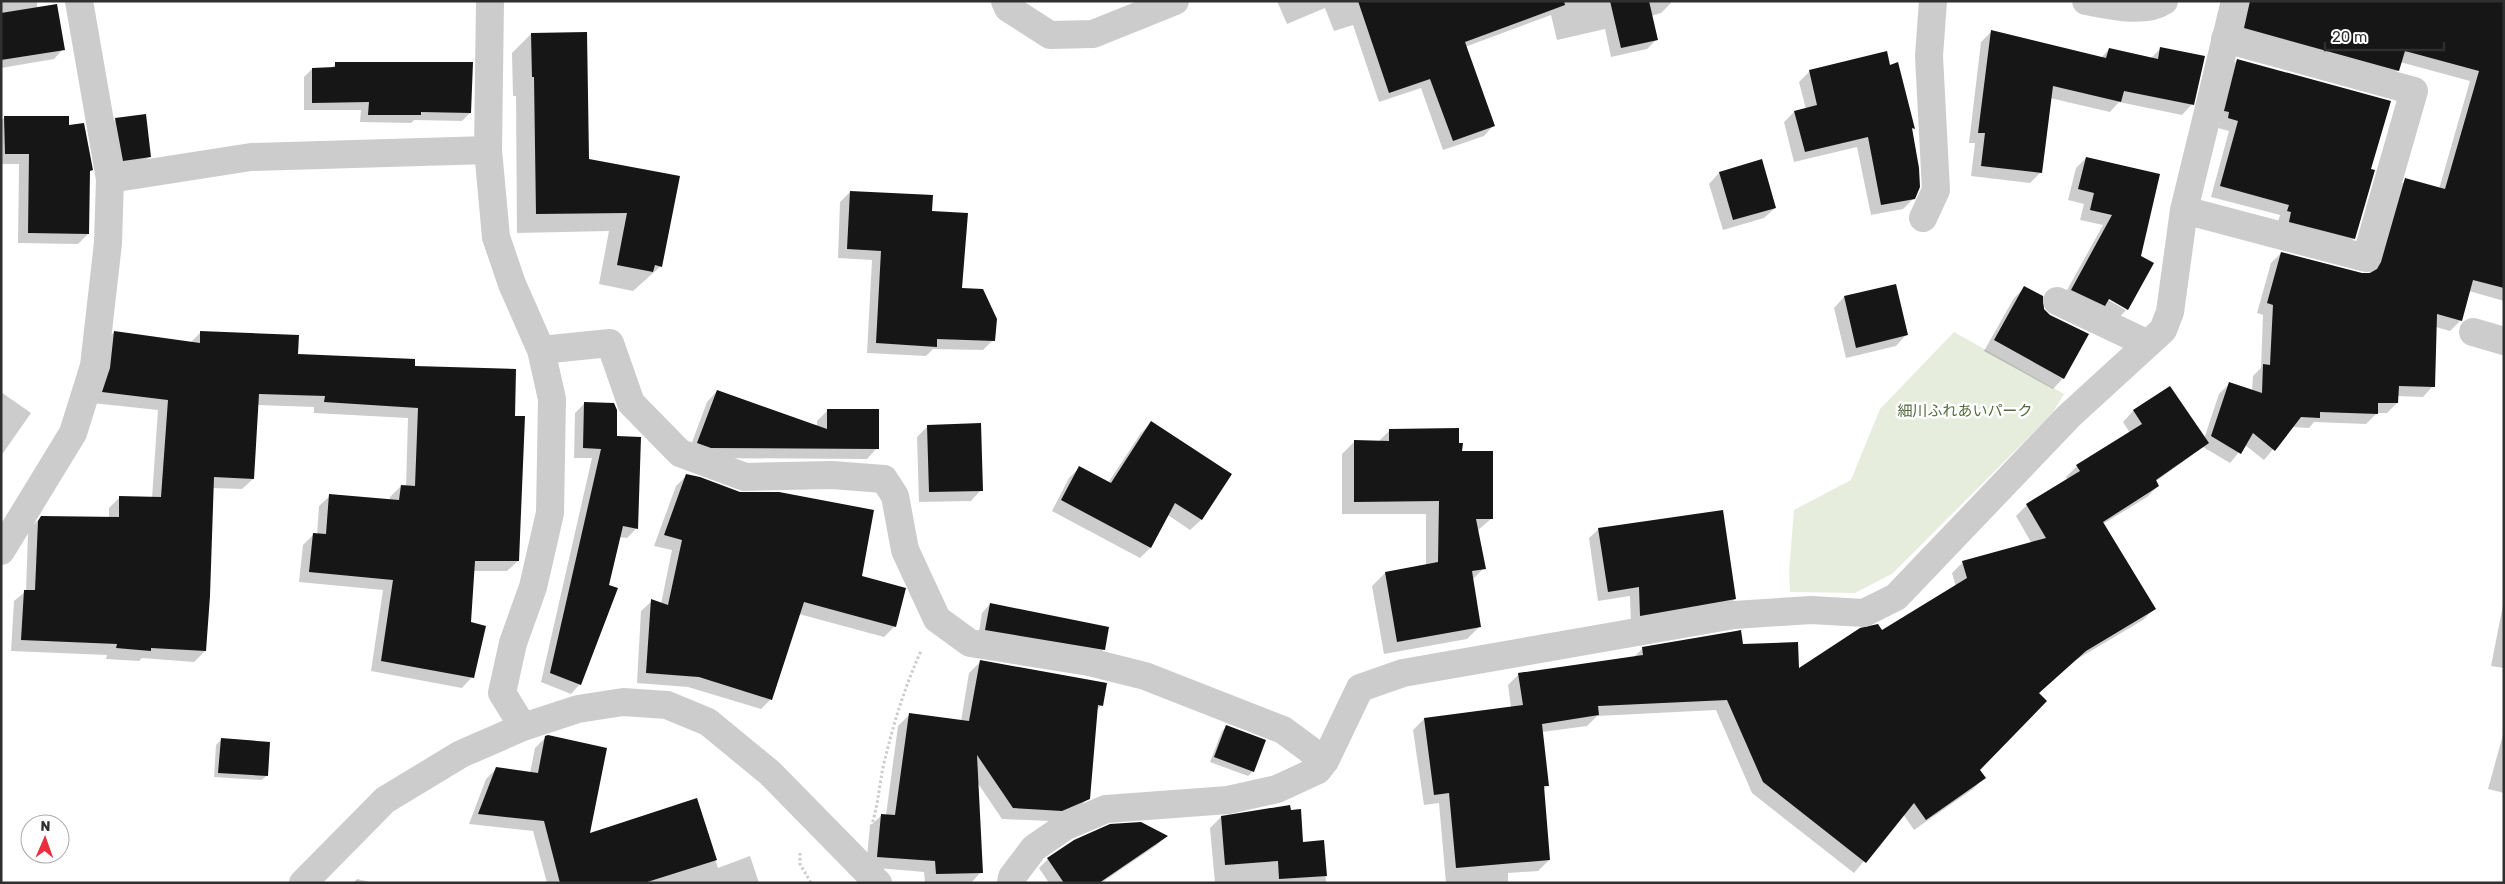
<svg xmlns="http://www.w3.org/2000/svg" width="2505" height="884" viewBox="0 0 2505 884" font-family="Rubik,'Noto Sans JP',sans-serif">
  <rect width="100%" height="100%" fill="#fff"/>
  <!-- green -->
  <path fill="#e6eddd" d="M1954,332L2064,394L2052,414L1892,574L1855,593L1790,592L1789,572L1794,510L1851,480L1880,409Z"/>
  <!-- shadow -->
  <path fill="#0003" fill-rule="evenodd" d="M1,1H37V8L63,49L54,59L1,68Z
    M1277,1H1671V3L1661,13L1651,16L1656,40L1647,49L1611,57L1605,29L1557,40L1551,15L1465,47L1493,126L1484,136L1443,150L1421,88L1379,102L1353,25L1334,31L1325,8L1287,24Z
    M2241,1H2504V301L2469,291L2461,320L2450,331L2436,327L2433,386L2423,397L2397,396V403L2387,413H2377L2366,424L2314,422L2309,428L2292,427L2264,460L2245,445L2230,463L2203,447L2155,482L2158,486L2147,497L2103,524L2154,609L2143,620L2074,661L2038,694L1978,770L1984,778L1973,789L1914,830L1903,814L1854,873L1752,793L1716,710L1597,716L1587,726L1542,732L1548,785L1543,790L1549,860L1538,871L1508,873V883H1446L1439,803L1424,805L1413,730L1424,719L1511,707L1508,685L1519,674L1634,657L1643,648L1741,645L1798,671L1882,632L1956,587L1952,573L1963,562L2032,544L2016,516L2027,505L2068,480L2066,477L2077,466L2130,433L2123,422L2133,411L2170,387L2204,439L2219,394L2229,384L2252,391L2253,376L2261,368L2263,315L2257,313L2271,263L2281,253L2362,274H2369L2395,190L2406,180L2439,189L2470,81L2400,62L2398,70L2388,80L2235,38Z
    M1992,31L2101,58L2109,49L2151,58L2161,48L2192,104L2182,115L2119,102L2110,112L2050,98L2041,172L2030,183L1971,176L1975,143H1969L1981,42Z
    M531,34L588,160L678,177L661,266L633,291L599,284L609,231L517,233L516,96H513L512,53Z
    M2237,60L2370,170L2354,238L2344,249L2278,222L2280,215L2211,197L2229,131L2218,128L2220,122L2215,121L2227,70Z
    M336,64L470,113L462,121L414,120L411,123L360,122L361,110H304V77L312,69L331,68Z
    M1889,66L1913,128L1911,131L1914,198L1903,209L1871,215L1857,147L1794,162L1784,122L1794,112L1806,109L1799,82L1810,71Z
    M5,117L68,126L91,170L89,173L88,234L78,244L18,243L19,164H1V121Z
    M116,119L150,156L139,167L113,171L105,130Z
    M2086,158L2159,175L2127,309L2117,320L2061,301L2103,225L2080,220L2084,204L2068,200L2076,168ZM2104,295L2126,307V310L2103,297Z
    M1761,161L1775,208L1764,218L1723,230L1709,184L1719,173Z
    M850,192L931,213L961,289L993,340L983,350L933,349L926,356L867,353L872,260L838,258L840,202Z
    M2025,287L2049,316L2088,334L2063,378L2053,389L1984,351L2014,298Z
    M1844,297L1906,335L1896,346L1846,358L1834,308Z
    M114,332L190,343L200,333L297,355L413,367L514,417L518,561L507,571H473L469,623L472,677L462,688L371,671L383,590L299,582L303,545L314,534L317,535L319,506L330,496L390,500V497L401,486L406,487L408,418L314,413V407L257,405L253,479L242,489L212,488L205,651L194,662L142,658L139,661L106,659L107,655L11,651L14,601L26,591L28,532L30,528L41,517L109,518V508L120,497L152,498L158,410L92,403L104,343Z
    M717,391L817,427V421L828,410L877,448L867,459L700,458L688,453L707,402Z
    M1,392L31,413L1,456Z
    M584,404L615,437L640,438L636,529L627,538L619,537L580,684L571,694L541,682L592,458H574L575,413Z
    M1151,423L1230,475L1201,520L1190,530L1168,515L1150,548L1140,558L1052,511L1069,478L1080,467L1108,483L1141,433Z
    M927,427L981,490L971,501L919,502L917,437Z
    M1390,430L1458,444L1492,518L1477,531L1484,568L1472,580L1480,626L1467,639L1384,654L1372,586L1385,573L1426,565V514H1342V454L1355,441L1378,442Z
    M686,476L861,577L905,590L894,627L884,637L799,614L771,699L761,709L688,687L637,683L641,611L652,601L661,604L672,550L654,546L676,486Z
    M1599,529L1735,599L1725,608L1631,624L1630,596L1598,601L1589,538Z
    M2504,600V668L2491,666Z
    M990,604L1104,649L1095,658L978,638L982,613Z
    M980,662L1101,705L1096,711L1088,798L1077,810L1050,821L1002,819L977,782L981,872L971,883H925L924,872L866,867L870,826L882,815H886L898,726L910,714L961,721L969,673Z
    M1227,726L1253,771L1248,776L1210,762L1222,731Z
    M2504,731V793L2488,789Z
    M546,737L588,835L696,800L718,868L750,856L759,883H547L533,831L469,824L486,779L496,769L530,773L535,748Z
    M221,740L267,775L262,780L214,777L216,745Z
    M1289,806L1302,843L1323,842L1326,883H1215L1210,828L1221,817Z
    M1166,836L1157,845L1101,883H1049L1039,868L1048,859Z
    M357,879L374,883H353Z"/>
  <!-- building -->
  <path fill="#161616" d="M1358,1H1564L1565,5L1465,42L1495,126L1453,141L1430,79L1389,93Z
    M1610,1H1649L1658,40L1621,48Z
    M2250,1H2504V288L2473,280L2462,321L2437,314L2435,387L2399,386L2398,403H2378V414L2320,412V418L2301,417L2275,451L2253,433L2241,454L2211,436L2229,382L2262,393L2263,364L2270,365L2273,305L2267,303L2281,252L2362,273H2370L2377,269L2381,262L2405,178L2445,189L2479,71L2405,51L2399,71L2244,28Z
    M57,4L65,50L1,60V13Z
    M1991,30L2106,58L2109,48L2158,59L2160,47L2205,56L2194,105L2124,91L2121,102L2053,86L2042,173L1981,166L1985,133H1978Z
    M587,32L589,159L680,176L662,267L655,265L653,272L617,265L627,213L536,214L534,77H532L531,33Z
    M1887,51L1890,65L1898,62L1915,129L1912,128L1919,168L1920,187L1915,199L1881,205L1868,137L1805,152L1794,111L1817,105L1809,70Z
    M2237,59L2391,101L2371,169L2375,170L2355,239L2289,222L2291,212L2287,211L2289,205L2220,186L2238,121L2228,118L2229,112L2224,111Z
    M335,62H473L471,113L421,112V115H368L369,102L312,103V68L335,67Z
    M146,114L151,157L123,161L115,118Z
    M4,116H69V125L84,123L93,170L90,171L89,234L28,233L29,154H5Z
    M2086,157L2160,174L2141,256L2154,263L2128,310L2109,299L2105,306L2071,290L2112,215L2090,210L2094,193L2078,189Z
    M1762,159L1776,208L1733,220L1719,172Z
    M850,191L933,195L932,211L968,213L962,288L983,289L997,319L995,341L937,339V347L876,343L881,251L847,249Z
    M1896,284L1908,335L1856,348L1844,296Z
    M2024,286L2043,296L2044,309L2050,315L2089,334L2064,379L1994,340Z
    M114,331L200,343V331L299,335L298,354L415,359V366L516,369L515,416H525L519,561H475L471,622L486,626L474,678L381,661L393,580L309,572L313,533L326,534L329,494L399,500L401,485L415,486L418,408L324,402L325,396L259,394L254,479L214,477L210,596L206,651L151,648V651L116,648L117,644L21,640L24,590H35L38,521L41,516L119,517V496L161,497L168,400L102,392L110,368Z
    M2170,386L2209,443L2156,480L2159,486L2103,522L2156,609L2086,651L2039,693L2047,701L1980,770L1986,778L1926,820L1914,803L1866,863L1763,782L1727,700L1598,706L1599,715L1542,724L1549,786H1544L1550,860L1456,868L1449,793L1434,795L1424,718L1523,705L1518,673L1643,655L1642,647L1736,631L1741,630L1743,644L1798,642L1799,668L1860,628L1878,624L1882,630L1967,578L1962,561L2046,538L2026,504L2080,471L2076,465L2142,424L2133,410Z
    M717,390L827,429V409H879V449L711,448L697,443Z
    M584,402L614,403L617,410V436L641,437L638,529L623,526L609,585L618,588L581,685L550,673L601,449L583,448Z
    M1151,421L1232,474L1202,520L1175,503L1151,548L1061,500L1079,466L1111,483Z
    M981,423L983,491L929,492L927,425Z
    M1459,428V443H1463L1462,451H1493V519H1476L1486,569L1472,571L1481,627L1397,642L1385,572L1438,562L1439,501L1354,502V440L1389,441V429Z
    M686,474L700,477L740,492H779L874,510L862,576L906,588L896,627L804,602L772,700L699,677L646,673L651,599L668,605L682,540L664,535Z
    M1723,510L1736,599L1640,616L1639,587L1608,592L1598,528Z
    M990,603L1109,627L1105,650L985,630Z
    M980,660L1107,683L1103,706L1098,705L1090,799L1062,811L1013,808L977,755L983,873L936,874L935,861L877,857L881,814L895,815L909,713L969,721Z
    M1226,725L1266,740L1254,772L1214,757Z
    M548,735L607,748L590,833L697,798L717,860L644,883H560L544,821L478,814L496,767L538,773L545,736Z
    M221,738L270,742L268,776L218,773Z
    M1290,805L1291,810L1301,809L1303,842L1324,840L1327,876L1279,879L1278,861L1225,865L1221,816Z
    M1141,822L1168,836L1099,883H1064L1047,858L1074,840L1110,824Z"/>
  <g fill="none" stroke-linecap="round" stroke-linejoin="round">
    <!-- path -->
    <path stroke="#ccc" stroke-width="3" stroke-dasharray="2.5 2.5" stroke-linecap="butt" d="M871,827C879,804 879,782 885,759C894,722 905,686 921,651
      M800,853V864L811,883"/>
    <!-- minor -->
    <path stroke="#ccc" stroke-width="28" d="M490,1L488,150L496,237L512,284L541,350L552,399L550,513L533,587L513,643L502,693L523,727
      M1005,1L1008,8L1050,35L1093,34L1175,1
      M2086,1C2108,5 2144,14 2164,1
      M110,179L251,157L488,150
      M2184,210L2366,258L2414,91L2225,39
      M1923,218L1936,190L1929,56L1933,1
      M2057,301L2148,344
      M2473,332L2504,341
      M541,350L610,343L631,403L680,453L745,477L832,475L884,479L895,496L905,550L937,619L970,643L1089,662L1145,676L1283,730L1325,761L1360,688L1403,673L1734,615L1811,610L1864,613L1896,597L2069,416L2163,330L2170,312L2184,210L2235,1
      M1,551L73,433L94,366L108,243L110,179L79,1
      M303,883L385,800L461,754L523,727L578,709L623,702L667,705L708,722L770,773L878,883
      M1011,883L1012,877L1034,848L1066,826L1106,809L1228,800L1277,789L1318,770L1325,761"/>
  </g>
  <g text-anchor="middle" stroke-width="5" stroke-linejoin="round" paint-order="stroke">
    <!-- park labels -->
    <g font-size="15" fill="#526d3b" stroke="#fff">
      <text x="1965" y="416">細川ふれあいパーク</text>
    </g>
  </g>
  <!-- border -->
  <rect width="2505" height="884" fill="none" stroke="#2f2f2f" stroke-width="5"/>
  <!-- north arrow -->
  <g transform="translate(45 839) rotate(2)"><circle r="24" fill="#ffffff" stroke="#acacac"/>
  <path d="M0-4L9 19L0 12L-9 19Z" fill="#ea2e3b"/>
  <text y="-8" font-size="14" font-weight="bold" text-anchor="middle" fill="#2f2f2f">N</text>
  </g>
  <!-- scale -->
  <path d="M2325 42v8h119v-8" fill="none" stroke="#2f2f2f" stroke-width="2.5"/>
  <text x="2332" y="42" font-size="15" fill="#2f2f2f" stroke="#ffffff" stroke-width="4" paint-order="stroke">20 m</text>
</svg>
